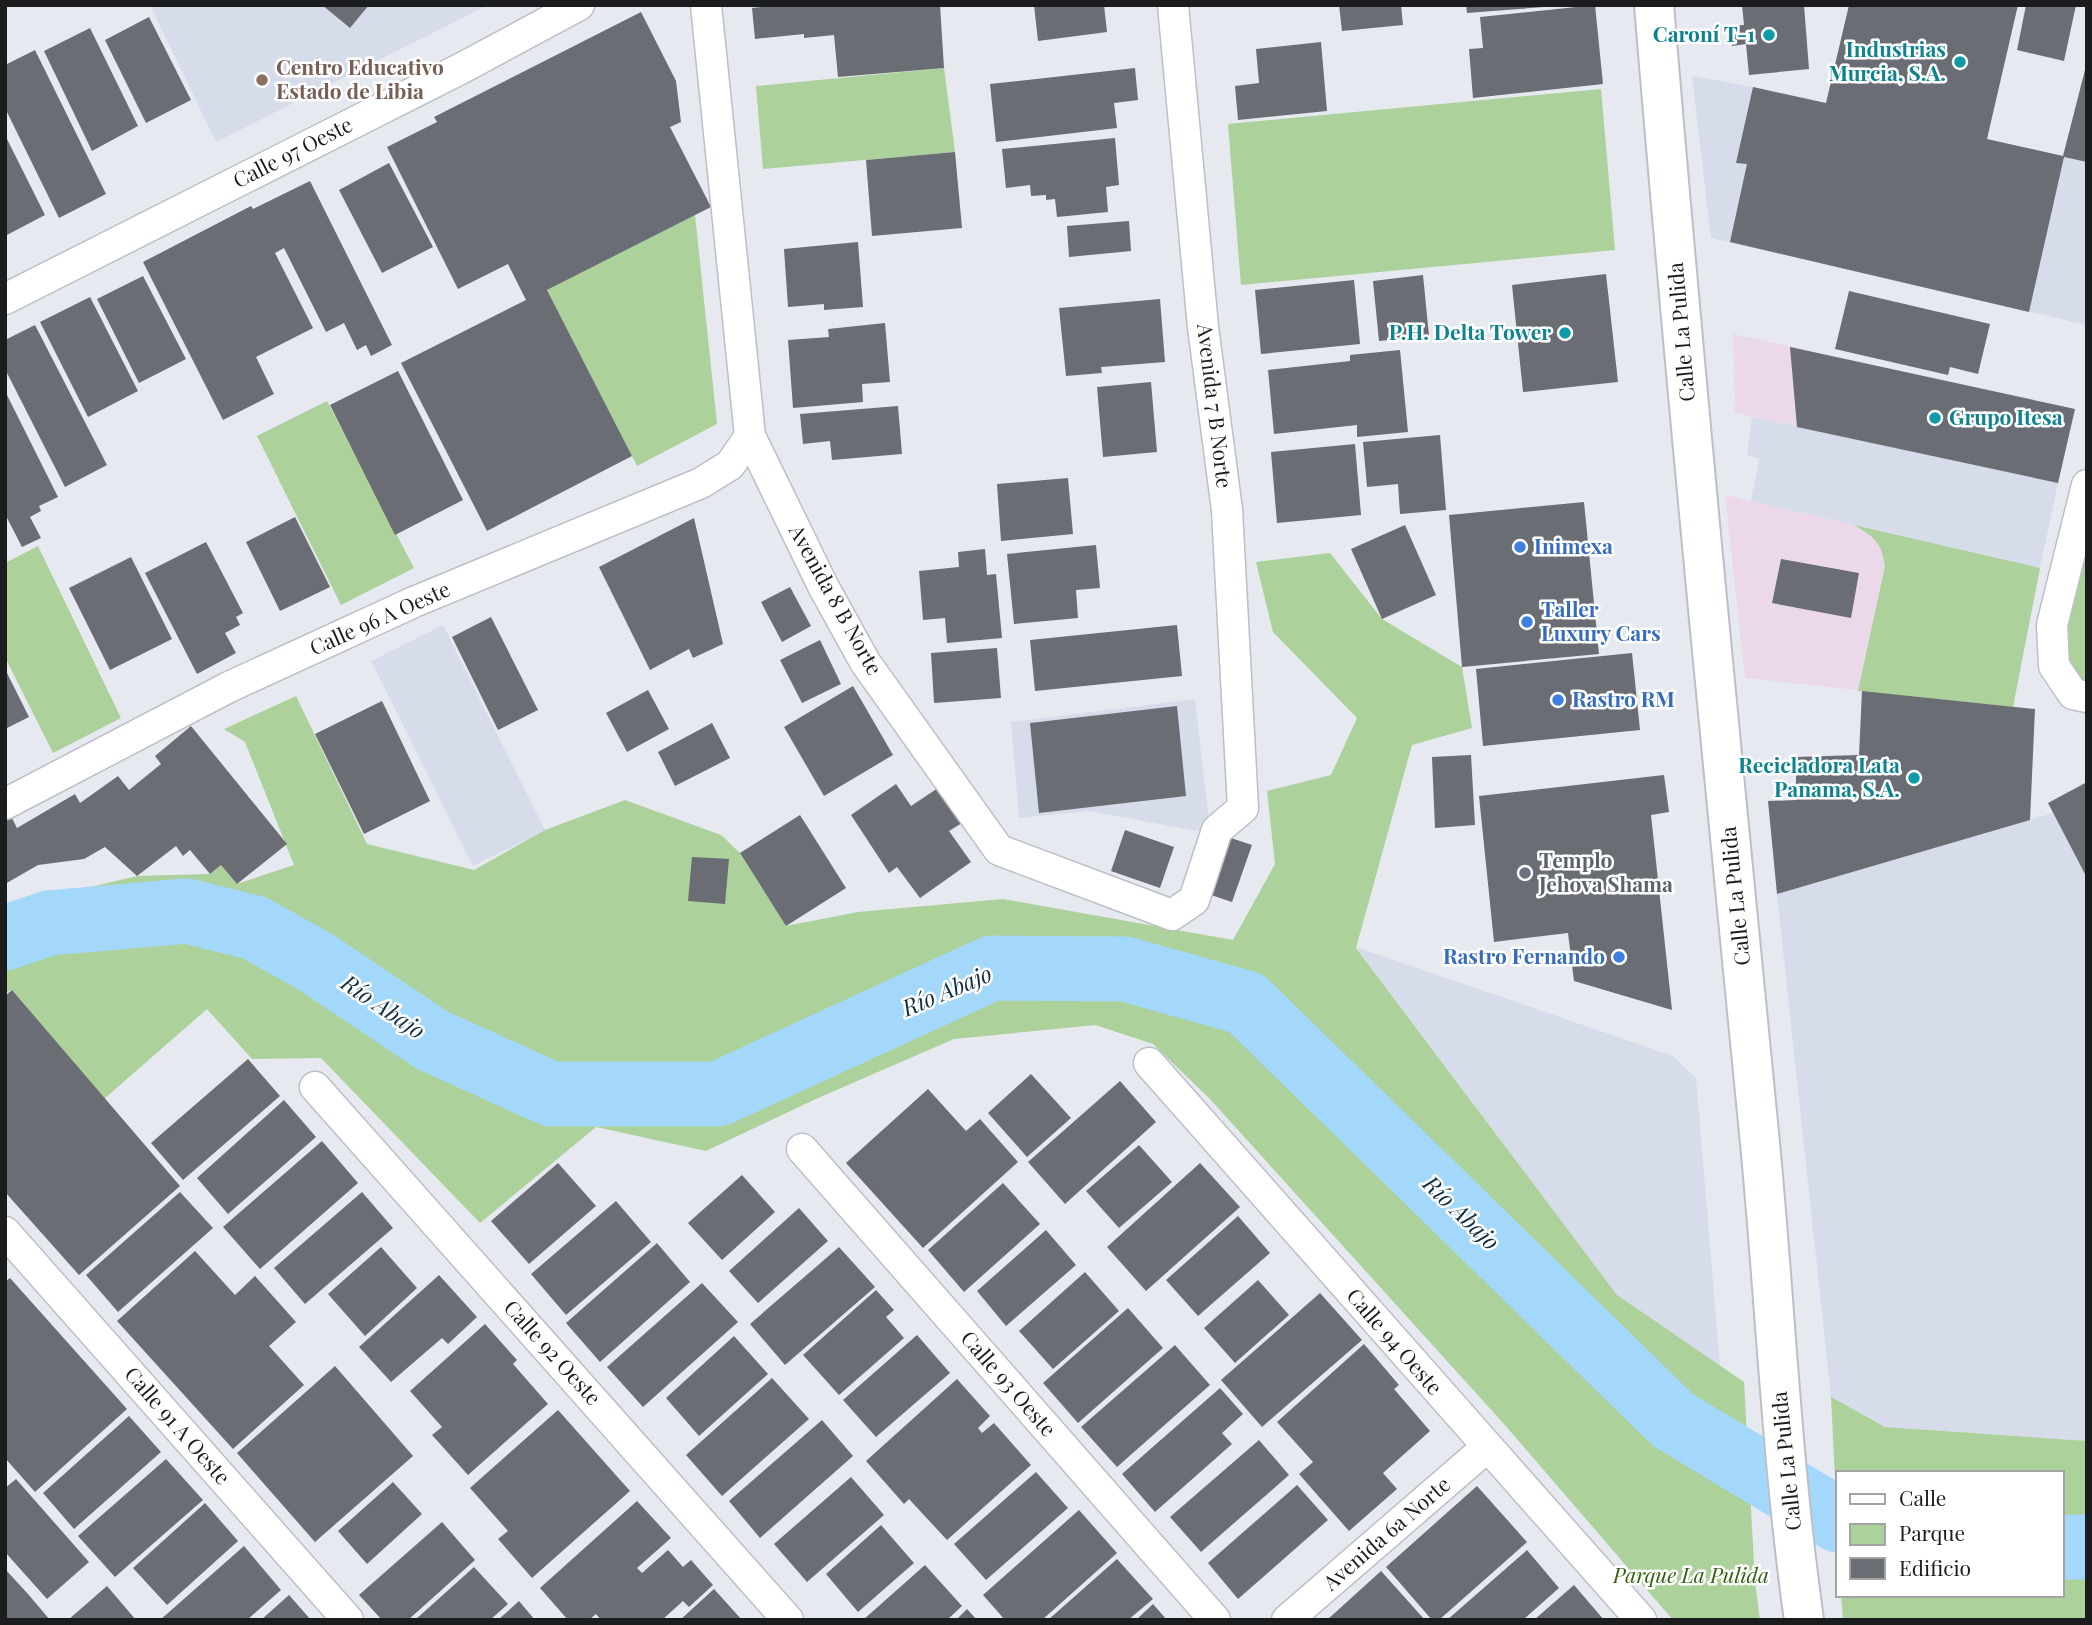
<svg xmlns="http://www.w3.org/2000/svg" width="2092" height="1625" viewBox="0 0 2092 1625" font-family="'Playfair Display',serif">
  <rect width="100%" height="100%" fill="#e6e9f0"/>
  <!-- commercial -->
  <path fill="#ebd9ea" d="M1733,334L2075,409L2058,483L1735,413Z
    M1725,495L2040,568L2013,707L1745,678Z"/>
  <!-- built -->
  <path fill="#d6dcea" d="M150,5H488L216,142Z
    M1692,76L1753,87L2087,162V325L1711,238Z
    M1752,417L2058,483L2040,568L1751,501L1759,459L1747,455Z
    M443,625L545,830L473,866L371,661Z
    M1195,699L1209,822L1207,828L1196,831L1090,811L1019,818L1011,722Z
    M2053,813L2087,878V1441L1885,1427L1831,1397L1777,894Z
    M1356,947L1673,1056L1696,1078L1720,1367L1617,1295Z"/>
  <!-- green -->
  <path fill="#acd19a" d="M944,68L955,152L763,169L756,86Z
    M1601,89L1615,250L1241,285L1228,124Z
    M695,215L717,424L637,466L547,290Z
    M327,401L414,568L341,605L257,436Z
    M1854,525L2040,568L2013,707L1858,691L1885,566C1881,541 1875,538 1854,525Z
    M38,546L121,718L53,753L5,657V563Z
    M2087,551V682L2080,680L2069,657L2068,617Z
    M1330,553L1382,619L1462,667L1472,728L1412,745L1356,948L1617,1295L1744,1382L1755,1581L1760,1620H1673L1504,1424L1209,1098L1153,1044L1095,1025L954,1039L818,1098L706,1151L596,1127L480,1223L321,1058L252,1059L207,1009L104,1099L12,990L5,993V907L137,876L210,874L221,865L237,884L294,865L245,742L224,729L296,696L367,844L474,870L545,830L625,800L721,835L740,853L786,926L858,912L1003,899L1233,940L1275,864L1267,791L1331,775L1357,718L1273,632L1256,562Z
    M1831,1397L1885,1427L2087,1441V1620H1843L1841,1595H2062V1473H1838V1539Z"/>
  <g fill="none" stroke-linecap="round" stroke-linejoin="round">
    <!-- river -->
    <path stroke="#a3d8fa" stroke-width="65" d="M5,938L49,923L187,911L255,928L314,961L432,1040L551,1094H718L992,968L1125,969L1246,1003L1673,1420L1838,1520
      M2062,1547H2087"/>
  </g>
  <!-- building -->
  <path fill="#6a6d73" d="M322,5H369L350,28Z
    M781,5H940L944,68L838,77L834,35L804,38V34L755,39L752,8Z
    M1034,5H1104L1107,32L1038,41Z
    M1339,5H1401L1403,25L1342,31Z
    M1466,5H1544V7L1467,13Z
    M1595,5L1603,84L1473,98L1469,49L1483,48L1480,17Z
    M1742,5H1804L1809,69L1749,75L1746,44L1732,46L1731,26L1744,25Z
    M1849,5H2018L1987,139L2063,156L2087,62V162L2064,157L2029,312L1730,242L1747,164L1736,163L1753,87L1826,103Z
    M2026,5H2076L2064,61L2017,50Z
    M641,12L676,81L681,122L670,127L711,207L547,290L632,456L487,531L401,363L526,300L508,264L458,289L387,147L437,122L434,117Z
    M149,17L191,100L146,123L105,40Z
    M90,28L138,126L92,151L44,51Z
    M1321,42L1327,111L1238,120L1235,86L1259,83L1256,49Z
    M35,50L106,194L59,218L5,108V65Z
    M1135,68L1138,100L1114,103L1117,128L996,142L990,84Z
    M5,135L45,215L5,236Z
    M1115,138L1119,185L1106,187L1108,212L1057,217L1055,199L1046,200V195L1031,196L1030,185L1006,188L1002,149Z
    M955,152L962,228L872,236L866,160Z
    M389,163L433,247L382,273L339,190Z
    M310,181L392,345L371,356L366,345L357,350L344,323L326,332L284,248L275,253L313,328L256,357L274,394L223,420L143,262L251,206L253,209Z
    M1129,221L1131,251L1069,257L1067,226Z
    M858,242L863,307L824,310V304L788,307L784,249Z
    M1606,274L1618,382L1523,392L1512,285Z
    M1423,275L1429,336L1379,341L1373,281Z
    M143,276L186,359L139,383L97,299Z
    M1354,280L1360,344L1261,354L1255,290Z
    M1849,291L1990,324L1978,374L1950,367L1948,375L1835,349Z
    M90,297L138,391L88,417L40,322Z
    M1160,299L1165,362L1101,367L1102,373L1066,376L1059,308Z
    M885,323L890,382L862,384L863,402L793,408L788,340L829,337L828,329Z
    M35,325L107,465L65,487L5,369V340Z
    M1790,347L2075,409L2058,483L1797,427Z
    M1400,350L1408,432L1357,437V425L1274,434L1268,370L1350,361V355Z
    M398,371L463,500L395,535L330,405Z
    M1151,382L1157,452L1103,457L1097,387Z
    M5,391L58,497L39,506L41,511L30,517L41,538L22,547L5,514Z
    M898,406L902,454L832,460L830,441L803,444L800,414Z
    M1440,435L1446,510L1400,514L1398,484L1367,487L1363,442Z
    M1355,444L1361,515L1277,523L1271,452Z
    M1068,478L1073,534L1001,541L997,484Z
    M1584,502L1599,654L1462,667L1449,515Z
    M295,517L330,587L280,611L246,542Z
    M694,518L723,644L693,658L689,649L650,670L599,567Z
    M1405,525L1436,595L1382,619L1351,549Z
    M206,542L243,613L236,617L240,625L225,633L236,653L197,674L145,573Z
    M1096,545L1100,588L1076,590L1078,618L1014,624L1007,554Z
    M985,549L987,575L996,574L1002,638L947,643L945,618L923,620L919,571L959,567L958,552Z
    M131,557L172,639L110,670L69,588Z
    M1781,559L1859,573L1851,618L1772,603Z
    M790,587L811,626L782,642L761,602Z
    M491,617L538,710L498,730L452,637Z
    M1177,625L1182,676L1035,691L1030,640Z
    M820,640L841,684L802,703L780,660Z
    M997,648L1001,698L934,703L931,653Z
    M1632,653L1640,730L1483,746L1476,669Z
    M5,669L29,717L5,729Z
    M853,686L893,755L824,796L784,727Z
    M648,690L669,729L627,752L606,713Z
    M1862,691L2035,709L2030,820L1777,894L1768,801L1796,800V757L1859,755Z
    M382,701L430,801L364,834L315,734Z
    M1177,706L1186,796L1039,813L1030,723Z
    M712,723L730,758L675,786L658,752Z
    M191,726L287,844L237,884L221,865L210,874L190,850L183,856L176,846L137,876L105,847L84,859L38,865L5,884V821L12,818L17,828L75,794L80,803L118,776L129,790L161,764L155,756Z
    M1471,755L1475,825L1435,828L1432,757Z
    M1664,775L1669,812L1651,815L1672,1010L1574,981L1568,933L1494,942L1479,796Z
    M2087,782V878L2048,803Z
    M896,784L911,806L938,788L962,823L949,831L971,862L920,898L897,867L889,873L851,815Z
    M800,815L846,888L786,926L740,853Z
    M1125,830L1174,847L1160,888L1111,871Z
    M1222,835L1252,845L1232,902L1202,892Z
    M692,857L729,859L725,904L688,901Z
    M12,990L180,1186L79,1275L5,1192V996Z
    M248,1059L280,1096L183,1180L151,1143Z
    M1031,1074L1071,1118L1027,1157L988,1113Z
    M1120,1081L1156,1122L1065,1204L1028,1162Z
    M928,1089L966,1131L980,1119L1018,1162L923,1248L846,1163Z
    M284,1100L316,1137L228,1214L197,1178Z
    M322,1141L358,1183L260,1269L223,1227Z
    M1139,1145L1172,1182L1119,1228L1086,1191Z
    M558,1163L596,1206L529,1264L491,1221Z
    M1200,1163L1240,1207L1146,1291L1107,1247Z
    M742,1175L775,1212L722,1260L688,1223Z
    M1003,1183L1040,1224L964,1292L928,1250Z
    M180,1192L213,1228L118,1312L86,1275Z
    M362,1192L393,1228L305,1304L274,1268Z
    M616,1201L651,1242L566,1315L531,1274Z
    M799,1208L828,1241L758,1303L729,1271Z
    M1238,1216L1270,1253L1198,1316L1166,1280Z
    M1046,1230L1076,1265L1006,1326L977,1291Z
    M657,1243L690,1282L600,1362L566,1323Z
    M381,1247L417,1288L365,1336L328,1294Z
    M839,1247L875,1287L785,1365L750,1324Z
    M195,1251L235,1295L255,1276L296,1322L269,1346L304,1385L233,1449L117,1321Z
    M1085,1272L1119,1311L1053,1369L1019,1331Z
    M439,1275L477,1317L448,1344L442,1338L391,1382L359,1347Z
    M10,1278L127,1409L35,1492L5,1458V1282Z
    M1258,1280L1289,1315L1235,1363L1204,1328Z
    M702,1283L738,1322L643,1407L607,1367Z
    M876,1290L894,1310L886,1317L904,1338L839,1395L803,1355Z
    M1320,1293L1362,1340L1262,1427L1221,1380Z
    M1128,1308L1163,1348L1078,1423L1043,1383Z
    M485,1324L517,1360L513,1364L548,1404L468,1475L432,1435L442,1427L410,1391Z
    M917,1335L950,1373L876,1437L843,1400Z
    M734,1336L768,1374L699,1436L666,1398Z
    M1364,1344L1399,1385L1394,1389L1430,1431L1383,1473L1397,1489L1349,1531L1299,1474L1313,1462L1277,1422Z
    M1175,1345L1210,1385L1117,1467L1081,1427Z
    M335,1366L413,1456L315,1542L237,1453Z
    M772,1378L809,1419L722,1496L686,1455Z
    M957,1379L990,1416L978,1428L982,1433L994,1423L1031,1465L947,1540L909,1499L904,1504L866,1461Z
    M1220,1388L1243,1414L1222,1433L1232,1444L1155,1512L1122,1474Z
    M558,1410L630,1491L532,1578L498,1539L508,1531L470,1488Z
    M129,1416L161,1452L74,1529L43,1493Z
    M822,1420L853,1456L760,1538L729,1501Z
    M1259,1440L1289,1475L1201,1552L1170,1517Z
    M166,1459L203,1500L115,1577L78,1536Z
    M1036,1472L1068,1508L986,1580L954,1544Z
    M851,1477L884,1515L807,1582L774,1544Z
    M16,1479L89,1562L47,1599L5,1552V1488Z
    M393,1482L422,1514L367,1564L338,1531Z
    M1297,1485L1328,1520L1238,1599L1208,1563Z
    M1477,1486L1527,1542L1439,1620H1432L1386,1567Z
    M637,1501L671,1538L637,1568L642,1573L668,1550L683,1567L691,1560L713,1585L689,1607L683,1601L662,1620H601L596,1614L589,1620H568L540,1588Z
    M205,1503L238,1541L167,1605L133,1568Z
    M1079,1510L1117,1553L1042,1620H1005L983,1595Z
    M442,1522L475,1560L408,1620H382L359,1595Z
    M881,1525L914,1563L858,1612L826,1574Z
    M244,1546L281,1590L247,1620H160Z
    M1527,1550L1559,1588L1523,1620H1447Z
    M1117,1559L1153,1599L1128,1620H1048Z
    M925,1565L962,1606L947,1620H863Z
    M474,1567L508,1604L490,1620H415Z
    M5,1569L28,1594L50,1620H5Z
    M1381,1571L1425,1620H1327Z
    M1574,1585L1604,1620H1534Z
    M107,1586L136,1620H68Z
    M714,1589L742,1620H680Z
    M289,1595L311,1620H261Z
    M519,1601L535,1620H498Z
    M1153,1604L1167,1620H1136Z
    M967,1609L977,1620H956Z"/>
  <g fill="none" stroke-linecap="round" stroke-linejoin="round">
    <defs>
      <path id="minor" d="M706,5L750,436L823,586L865,662L999,850L1172,915L1194,900L1217,830L1243,808L1227,510L1203,327L1173,5
        M5,299L464,67L579,5
        M2087,485L2052,625L2054,666L2073,694L2087,697
        M5,804L229,687L414,602L701,483L730,465L750,436
        M1149,1063L1641,1620
        M315,1087L788,1620
        M802,1149L1215,1620
        M5,1232L348,1620
        M1287,1620L1486,1448"/>
      <path id="secondary" d="M1654,5C1685,381 1722,757 1759,1133C1775,1295 1781,1458 1804,1620"/>
    </defs>
    <!-- minor casing -->
    <use href="#minor" stroke="#bcbfc6" stroke-width="33"/>
    <!-- secondary casing -->
    <use href="#secondary" stroke="#bcbfc6" stroke-width="42"/>
    <!-- minor -->
    <use href="#minor" stroke="#fff" stroke-width="30"/>
    <!-- secondary -->
    <use href="#secondary" stroke="#fff" stroke-width="38"/>
  </g>
  <!-- markers -->
  <g fill="#0f9aa8" stroke="#fff" stroke-width="2.5">
    <circle cx="1769" cy="35" r="7"/>
    <circle cx="1960" cy="62" r="7"/>
    <circle cx="1565" cy="333" r="7"/>
    <circle cx="1935" cy="418" r="7"/>
    <circle cx="1914" cy="778" r="7"/>
  </g>
  <circle fill="#8d6e63" stroke="#fff" stroke-width="2.5" cx="262" cy="80" r="7"/>
  <g fill="#3f7fe0" stroke="#fff" stroke-width="2.5">
    <circle cx="1520" cy="547" r="7"/>
    <circle cx="1527" cy="622" r="7"/>
    <circle cx="1558" cy="700" r="7"/>
    <circle cx="1619" cy="957" r="7"/>
  </g>
  <circle fill="#6b7280" stroke="#fff" stroke-width="2.5" cx="1525" cy="873" r="7"/>
  <g text-anchor="middle" stroke-width="5" stroke-linejoin="round" paint-order="stroke">
    <!-- culture labels -->
    <g font-size="21" font-weight="bold" fill="#0d838f" stroke="#fff" text-anchor="end">
      <text x="1755" y="42">Caroní T-1</text>
      <text x="1946" y="57">Industrias<tspan x="1946" dy="24">Murcia, S.A.</tspan></text>
      <text x="1551" y="340">P.H. Delta Tower</text>
      <text x="1949" y="425" text-anchor="start">Grupo Itesa</text>
      <text x="1900" y="773">Recicladora Lata<tspan x="1900" dy="24">Panama, S.A.</tspan></text>
    </g>
    <!-- education labels -->
    <g font-size="21" font-weight="bold" fill="#785e54" stroke="#fff" text-anchor="start">
      <text x="276" y="75">Centro Educativo<tspan x="276" dy="24">Estado de Libia</tspan></text>
    </g>
    <!-- street labels -->
    <g font-size="21" fill="#1b1c1e" stroke="#fff">
      <text transform="translate(293 153) rotate(-27)" y="7">Calle 97 Oeste</text>
      <text transform="translate(1682 332) rotate(-95)" y="7">Calle La Pulida</text>
      <text transform="translate(1214 406) rotate(83)" y="7">Avenida 7 B Norte</text>
      <text transform="translate(835 600) rotate(61)" y="7">Avenida 8 B Norte</text>
      <text transform="translate(380 619) rotate(-24)" y="7">Calle 96 A Oeste</text>
      <text transform="translate(1736 896) rotate(-96)" y="7">Calle La Pulida</text>
      <text transform="translate(1394 1342) rotate(49)" y="7">Calle 94 Oeste</text>
      <text transform="translate(552 1353) rotate(48)" y="7">Calle 92 Oeste</text>
      <text transform="translate(1008 1384) rotate(49)" y="7">Calle 93 Oeste</text>
      <text transform="translate(177 1426) rotate(49)" y="7">Calle 91 A Oeste</text>
      <text transform="translate(1787 1461) rotate(-96)" y="7">Calle La Pulida</text>
      <text transform="translate(1387 1534) rotate(-41)" y="7">Avenida 6a Norte</text>
    </g>
    <!-- shop labels -->
    <g font-size="21" font-weight="bold" fill="#366cbe" stroke="#fff" text-anchor="start">
      <text x="1534" y="554">Inimexa</text>
      <text x="1541" y="617">Taller<tspan x="1541" dy="24">Luxury Cars</tspan></text>
      <text x="1572" y="707">Rastro RM</text>
      <text x="1605" y="964" text-anchor="end">Rastro Fernando</text>
    </g>
    <!-- worship labels -->
    <g font-size="21" font-weight="bold" fill="#5b616d" stroke="#fff" text-anchor="start">
      <text x="1539" y="868">Templo<tspan x="1539" dy="24">Jehova Shama</tspan></text>
    </g>
    <!-- park labels -->
    <g font-size="21" font-style="italic" fill="#326210" stroke="#fff">
      <text x="1691" y="1583">Parque La Pulida</text>
    </g>
    <!-- water labels -->
    <g font-size="23" font-style="italic" fill="#112f41" stroke="#fff">
      <text transform="translate(947 991) rotate(-23)" y="8">Río Abajo</text>
      <text transform="translate(383 1007) rotate(34)" y="8">Río Abajo</text>
      <text transform="translate(1461 1213) rotate(44)" y="8">Río Abajo</text>
    </g>
  </g>
  <!-- border -->
  <rect width="2092" height="1625" fill="none" stroke="#1b1c1e" stroke-width="14"/>
  <!-- legend -->
  <rect x="1836" y="1471" width="228" height="126" fill="#ffffff" stroke="#a4a4a5" stroke-width="2"/>
  <rect x="1850" y="1494" width="35" height="10" fill="#ffffff" stroke="#a4a4a5" stroke-width="2"/>
  <text x="1899" y="1506" font-size="21" fill="#1b1c1e">Calle</text>
  <rect x="1850" y="1524" width="35" height="21" fill="#acd19a" stroke="#a4a4a5" stroke-width="2"/>
  <text x="1899" y="1541" font-size="21" fill="#1b1c1e">Parque</text>
  <rect x="1850" y="1558" width="35" height="21" fill="#6a6d73" stroke="#a4a4a5" stroke-width="2"/>
  <text x="1899" y="1576" font-size="21" fill="#1b1c1e">Edificio</text>
</svg>
